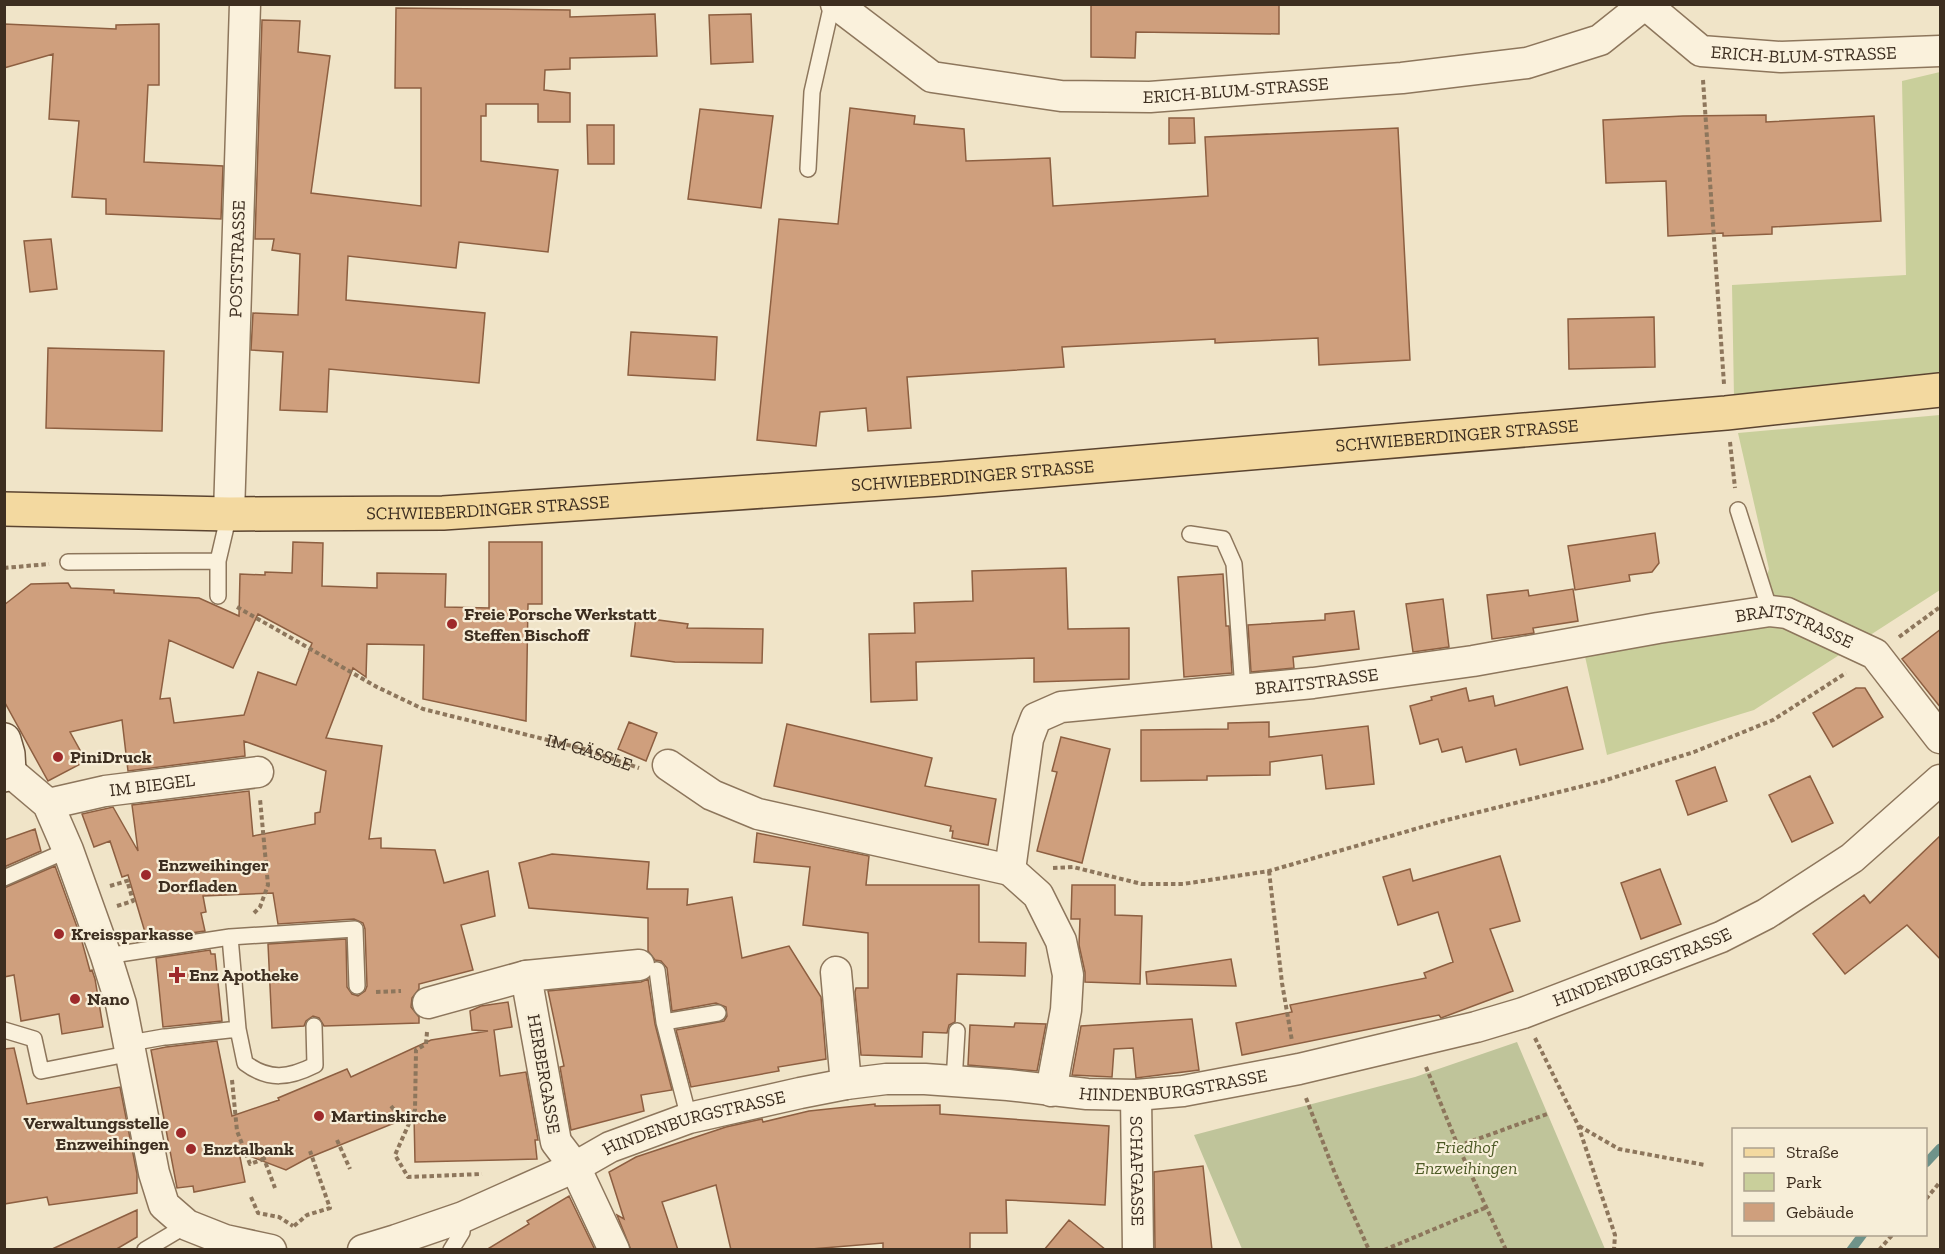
<svg xmlns="http://www.w3.org/2000/svg" width="1945" height="1254" viewBox="0 0 1945 1254" font-family="'Zilla Slab',serif">
  <rect width="100%" height="100%" fill="#f0e4c8"/>
  <!-- green -->
  <path fill="#c9cf9b" d="M1940,72V373L1734,398L1732,285L1906,275L1902,81Z
    M1940,415V590L1754,710L1607,755L1580,634L1758,605L1769,569L1738,433Z"/>
  <!-- cemetery -->
  <path fill="#bfc49a" d="M1517,1042L1605,1249H1242L1194,1135L1415,1077Z"/>
  <g fill="none" stroke-linecap="round" stroke-linejoin="round">
    <!-- stream -->
    <path stroke="#6f938a" stroke-width="9" d="M1926,1163L1940,1148
      M1851,1250L1863,1234"/>
  </g>
  <!-- building -->
  <path fill="#cf9f7d" stroke="#8d5f41" stroke-width="1.5" fill-rule="evenodd" d="M1091,4H1279V34L1136,32L1135,58L1091,57Z
    M396,8L570,10V17L655,14L657,56L570,58V69L545,70L544,90L570,93V122H538V104H486V116H481V161L558,170L548,252L459,242L456,268L348,256L346,300L485,313L479,383L329,369L327,412L280,410L283,352L251,350L253,313L298,315L300,254L272,250L274,239H255L262,20L300,21L298,52L330,56L311,193L421,206V88H395Z
    M751,14L753,62L711,64L709,15Z
    M4,24L116,29V25L159,24V85H148L144,162L223,166L221,219L106,214V199L72,197L79,121L49,119L53,54L4,68Z
    M850,108L915,116L914,124L964,129L966,161L1050,158L1053,206L1208,196L1205,137L1398,128L1410,360L1319,365L1318,338L1215,343V339L1062,347L1064,367L907,377L911,428L868,431L866,408L820,412L816,446L757,440L779,219L838,224Z
    M700,109L773,116L761,208L688,199Z
    M1766,115V122L1874,116L1881,221L1772,227V234L1723,236V233L1668,236L1666,181L1606,183L1603,120L1683,116Z
    M1169,118H1194L1195,143L1169,144Z
    M587,125H614V164H588Z
    M51,239L57,289L30,292L24,241Z
    M1654,317L1655,367L1569,369L1568,319Z
    M631,332L717,337L715,380L628,375Z
    M48,348L164,351L162,431L46,428Z
    M1655,533L1659,563L1652,572L1629,575L1630,581L1575,590L1568,546Z
    M293,542L323,543L322,586L377,588V573L446,574L445,607L489,608V542H542V604H528L526,721L423,699L424,645L367,644L366,677L353,668L326,738L382,746L369,839L381,838V848L435,850L444,883L488,871L495,916L461,925L473,970L419,984V989L412,998L411,1007L419,1017V1023L324,1026L319,1018L313,1016L306,1021L304,1026L272,1028L268,944L346,939L347,987L352,994L358,996L365,991L367,986L365,929L363,923L354,919L278,924L273,893L203,896L206,912L201,913L205,931L147,939L128,875L122,877L110,841L94,847L82,814L113,807L138,851L132,805L249,791L253,836L315,824V813L320,812L326,771L244,741L245,756L128,771L122,720L70,732L86,761L48,781L4,701V605L31,584L68,583L71,588L114,590V593L199,598L239,616L240,574L265,575V572L292,573ZM258,614L312,643L296,685L258,672L244,715L174,723L170,698L160,699L169,640L233,668Z
    M1066,568L1068,629L1129,628V679L1034,682V658L916,662L917,700L871,702L869,634L915,633L914,603L973,601L972,571Z
    M1223,574L1226,626H1229L1232,673L1184,677L1178,577Z
    M1573,589L1578,621L1533,628L1534,633L1492,639L1487,595L1528,590L1529,596Z
    M1443,599L1449,647L1413,652L1406,604Z
    M1354,611L1359,649L1293,657L1294,668L1251,672L1248,625L1325,620V614Z
    M636,617L688,624L687,628L763,629L762,663L675,662L631,656Z
    M1941,629V708L1902,659Z
    M1567,687L1583,749L1520,765L1516,749L1466,762L1462,747L1442,752L1438,739L1420,744L1410,706L1432,700L1431,697L1466,688L1469,701L1493,696L1495,706Z
    M1856,688H1865L1883,717L1833,747L1813,713Z
    M629,722L657,733L646,761L618,749Z
    M1269,722V737L1368,726L1374,784L1326,789L1322,755L1270,762V775L1207,776V780L1141,781V730L1228,729V723Z
    M787,724L932,758L925,786L996,799L988,845L952,838L953,831H950L951,826L774,786Z
    M1061,737L1110,749L1082,863L1037,851L1057,772L1052,771Z
    M1715,767L1727,801L1688,815L1676,781Z
    M1810,776L1833,823L1792,842L1769,795Z
    M35,829L41,851L4,867V840Z
    M757,833L869,856L866,885H979V942L1026,943L1025,976L957,974L955,1022L949,1025L947,1033L923,1032L922,1057L861,1055L855,992L856,988H868V933L803,925L810,867L754,862Z
    M1941,835V960L1907,925L1845,974L1813,934L1864,895L1870,903Z
    M552,854L649,862L647,889H688L687,905L732,897L742,958L789,946L821,997L826,1059L778,1067L779,1071L691,1087L676,1030L724,1021L727,1016L726,1007L716,1003L672,1011L667,968L661,961L655,960L648,951V918L529,908L519,863Z
    M1500,856L1520,921L1490,929L1513,991L1441,1018L1439,1015L1242,1055L1236,1023L1292,1012L1290,1005L1426,978L1424,973L1453,962L1438,912L1398,925L1383,877L1410,869L1413,881Z
    M55,866L81,938L90,971L92,970L95,979L103,1027L62,1034L59,1014L21,1021L14,975L4,977V888Z
    M1660,869L1681,924L1641,939L1621,883Z
    M1072,885H1115V915L1142,916L1140,984L1085,982V972L1079,945L1080,919H1071Z
    M210,950L211,954H215L222,1021L163,1027L156,958Z
    M1231,959L1236,986L1147,984L1146,972Z
    M648,979L655,1024L672,1090L641,1095L644,1111L571,1130L560,1067L564,1066L548,991L641,982Z
    M508,1002L512,1027L494,1030L500,1076L526,1072L538,1140H535L537,1159L415,1162L414,1115L308,1158L286,1170L239,1152L245,1182L194,1192L193,1186L177,1188L151,1050L166,1047L217,1041L232,1116L279,1100L278,1098L347,1069L351,1077L431,1040L488,1031L472,1030L470,1011L481,1006Z
    M1192,1019L1199,1070L1136,1078L1133,1048L1114,1049L1112,1077L1072,1075L1081,1026Z
    M1015,1023L1046,1024L1037,1071L968,1065L970,1025L1014,1027Z
    M14,1048L27,1104L120,1087L137,1174V1193L49,1205L47,1197L4,1204V1049Z
    M875,1104V1106L940,1105V1114L1109,1126L1105,1205L1006,1200L1007,1233H970V1250H883V1243L799,1250H731L716,1185L662,1202L678,1250H631L617,1215L624,1219L609,1172L636,1157L726,1127L762,1119L763,1122L809,1111Z
    M1203,1166L1212,1250H1155L1154,1172Z
    M569,1196L595,1250H486L529,1224L527,1221Z
    M137,1210V1237L115,1250H50Z
    M1069,1220L1106,1250H1044Z"/>
  <g fill="none" stroke-linecap="round" stroke-linejoin="round">
    <defs>
      <path id="lane" d="M808,169L812,92L832,4
        M1738,510L1770,611
        M1190,534L1223,539L1234,564L1243,690
        M218,561L229,514
        M68,562L218,561V596
        M4,878L68,850
        M230,937L355,929L357,986
        M106,956L230,937L238,1029L245,1063C269,1081 289,1078 315,1065L314,1026
        M657,970L664,1022L689,1118
        M664,1022L718,1013
        M4,1030L34,1039L41,1071L132,1053
        M166,1037L238,1029
        M130,1043L164,1037
        M954,1082L957,1031
        M145,1250L187,1225
        M451,1250L462,1232L463,1217"/>
      <g id="street">
        <path id="s2" d="M836,4L932,77L1061,96L1150,97L1402,78L1527,63L1600,40L1645,4"/>
        <path id="s3" d="M1645,4L1701,51L1781,57L1940,51"/>
        <path id="s4" d="M229,514L245,4"/>
        <path d="M668,765L712,795L758,814L1010,870"/>
        <path d="M9,771L48,804L68,850L106,956L121,1004L154,1173L164,1205L187,1225L225,1240L271,1250"/>
        <path id="s5" d="M48,804L105,791L258,772"/>
        <path d="M836,972L846,1084"/>
        <path d="M428,1003L526,976"/>
        <path id="s6" d="M1051,1091L1066,1010L1068,975L1061,941L1038,895L1010,870L1028,739L1036,718L1061,707L1313,683L1473,661L1658,628L1770,611L1787,613L1875,654L1940,738"/>
        <path id="s7" d="M1136,1095L1138,1250"/>
        <path id="s8" d="M363,1250L396,1240L463,1217L575,1167L610,1147L689,1118L800,1093L846,1084L886,1079H925L1008,1085L1087,1094L1136,1095L1183,1091L1299,1069L1476,1027L1523,1013L1721,937L1766,914L1852,858L1940,780"/>
        <path d="M614,1250L575,1167L556,1142L526,976L639,965"/>
      </g>
      <path id="secondary" d="M4,740L8,754L9,771L4,775"/>
      <g id="primary">
        <path id="s9" d="M4,509L229,514L443,513L941,479L1726,413L1940,390"/>
      </g>
    </defs>
    <!-- lane casing -->
    <use href="#lane" stroke="#8d765c" stroke-width="18"/>
    <!-- street casing -->
    <use href="#street" stroke="#8d765c" stroke-width="33"/>
    <!-- secondary casing -->
    <use href="#secondary" stroke="#6f573f" stroke-width="36"/>
    <!-- primary casing -->
    <use href="#primary" stroke="#5b4430" stroke-width="36"/>
    <!-- path -->
    <g stroke="#8d765c" stroke-width="4" stroke-dasharray="4.5 3" stroke-linecap="butt">
      <path d="M1703,80L1724,384"/>
      <path d="M1730,442L1735,488"/>
      <path d="M4,568L49,564"/>
      <path id="s1" d="M237,607L377,687L423,709L584,749L639,768"/>
      <path d="M1899,637L1940,607"/>
      <path d="M1053,868L1073,867L1142,884H1183L1269,871L1443,821L1603,781L1694,752L1773,720L1846,673"/>
      <path d="M1269,871L1282,983L1292,1041"/>
      <path d="M110,886L130,880"/>
      <path d="M117,906L133,901L127,880"/>
      <path d="M254,913L260,907L268,885L260,799"/>
      <path d="M376,992L401,991"/>
      <path d="M427,1032L426,1044L416,1050L415,1110L395,1155L408,1177L482,1174"/>
      <path d="M1535,1038L1578,1125L1615,1235L1614,1250"/>
      <path d="M1426,1067L1458,1146L1506,1250"/>
      <path d="M232,1080L237,1131L250,1164L264,1159"/>
      <path d="M1306,1098L1334,1171L1369,1250"/>
      <path d="M391,1106L401,1118L410,1123"/>
      <path d="M1579,1126L1619,1149L1705,1165"/>
      <path d="M337,1140L350,1169"/>
      <path d="M1458,1146L1547,1114"/>
      <path d="M263,1156L275,1188"/>
      <path d="M251,1197L258,1213L279,1217L293,1226"/>
      <path d="M1926,1199L1940,1182"/>
      <path d="M294,1226L307,1215L330,1208L310,1151"/>
      <path d="M1384,1250L1487,1207"/>
      <path d="M1879,1250L1893,1234"/>
    </g>
    <!-- lane -->
    <use href="#lane" stroke="#faf1dc" stroke-width="15"/>
    <!-- street -->
    <use href="#street" stroke="#faf1dc" stroke-width="30"/>
    <!-- secondary -->
    <use href="#secondary" stroke="#faf1dc" stroke-width="33"/>
    <!-- primary -->
    <use href="#primary" stroke="#f3d9a0" stroke-width="33"/>
  </g>
  <!-- markers -->
  <g fill="#9e2a2b" stroke="#f7eed8" stroke-width="2">
    <circle cx="452" cy="624" r="6"/>
    <circle cx="58" cy="757" r="6"/>
    <circle cx="146" cy="875" r="6"/>
    <circle cx="59" cy="934" r="6"/>
    <path d="M174 966h6v6h6v6h-6v6h-6v-6h-6v-6h6z"/>
    <circle cx="75" cy="999" r="6"/>
    <circle cx="319" cy="1116" r="6"/>
    <circle cx="181" cy="1133" r="6"/>
    <circle cx="191" cy="1149" r="6"/>
  </g>
  <g text-anchor="middle" stroke-width="4.5" stroke-linejoin="round" paint-order="stroke">
    <!-- street labels -->
    <g font-size="18" fill="#3d2e20" stroke="#f7eed8">
      <text dy="6" stroke="none"><textPath href="#s3" startOffset="176">ERICH-BLUM-STRASSE</textPath></text>
      <text dy="6" stroke="none"><textPath href="#s2" startOffset="426">ERICH-BLUM-STRASSE</textPath></text>
      <text dy="6" stroke="none"><textPath href="#s4" startOffset="255">POSTSTRASSE</textPath></text>
      <text dy="6" stroke="none"><textPath href="#s9" startOffset="1456">SCHWIEBERDINGER STRASSE</textPath></text>
      <text dy="6" stroke="none"><textPath href="#s9" startOffset="970">SCHWIEBERDINGER STRASSE</textPath></text>
      <text dy="6" stroke="none"><textPath href="#s9" startOffset="484">SCHWIEBERDINGER STRASSE</textPath></text>
      <text dy="6" stroke="none"><textPath href="#s6" startOffset="1166">BRAITSTRASSE</textPath></text>
      <text dy="6" stroke="none"><textPath href="#s6" startOffset="680">BRAITSTRASSE</textPath></text>
      <text dy="6" stroke="none"><textPath href="#s1" startOffset="384">IM GÄSSLE</textPath></text>
      <text dy="6" stroke="none"><textPath href="#s5" startOffset="106">IM BIEGEL</textPath></text>
      <text dy="6" stroke="none"><textPath href="#s8" startOffset="1328">HINDENBURGSTRASSE</textPath></text>
      <text transform="translate(544 1074) rotate(80)" y="6">HERBERGASSE</text>
      <text dy="6" stroke="none"><textPath href="#s8" startOffset="842">HINDENBURGSTRASSE</textPath></text>
      <text dy="6" stroke="none"><textPath href="#s8" startOffset="356">HINDENBURGSTRASSE</textPath></text>
      <text dy="6" stroke="none"><textPath href="#s7" startOffset="76">SCHAFGASSE</textPath></text>
    </g>
    <!-- poi labels -->
    <g font-size="18" font-weight="bold" fill="#3d2e20" stroke="#f7eed8" text-anchor="start">
      <text x="464" y="620">Freie Porsche Werkstatt<tspan x="464" dy="21">Steffen Bischoff</tspan></text>
      <text x="70" y="763">PiniDruck</text>
      <text x="158" y="871">Enzweihinger<tspan x="158" dy="21">Dorfladen</tspan></text>
      <text x="71" y="940">Kreissparkasse</text>
      <text x="189" y="981">Enz Apotheke</text>
      <text x="87" y="1005">Nano</text>
      <text x="331" y="1122">Martinskirche</text>
      <text x="169" y="1129" text-anchor="end">Verwaltungsstelle<tspan x="169" dy="21">Enzweihingen</tspan></text>
      <text x="203" y="1155">Enztalbank</text>
    </g>
    <!-- park labels -->
    <g font-size="18" font-style="italic" fill="#4d5a26" stroke="#f7eed8">
      <text x="1466" y="1153">Friedhof<tspan x="1466" dy="21">Enzweihingen</tspan></text>
    </g>
  </g>
  <!-- border -->
  <rect width="1945" height="1254" fill="none" stroke="#3d2e20" stroke-width="12"/>
  <!-- legend -->
  <rect x="1732" y="1128" width="195" height="108" fill="#f7eed8" stroke="#ada18e" stroke-width="1.5"/>
  <rect x="1744" y="1148" width="30" height="9" fill="#f3d9a0" stroke="#ada18e" stroke-width="1.5"/>
  <text x="1786" y="1158" font-size="18" fill="#3d2e20">Straße</text>
  <rect x="1744" y="1173" width="30" height="18" fill="#c9cf9b" stroke="#ada18e" stroke-width="1.5"/>
  <text x="1786" y="1188" font-size="18" fill="#3d2e20">Park</text>
  <rect x="1744" y="1203" width="30" height="18" fill="#cf9f7d" stroke="#ada18e" stroke-width="1.5"/>
  <text x="1786" y="1218" font-size="18" fill="#3d2e20">Gebäude</text>
</svg>
